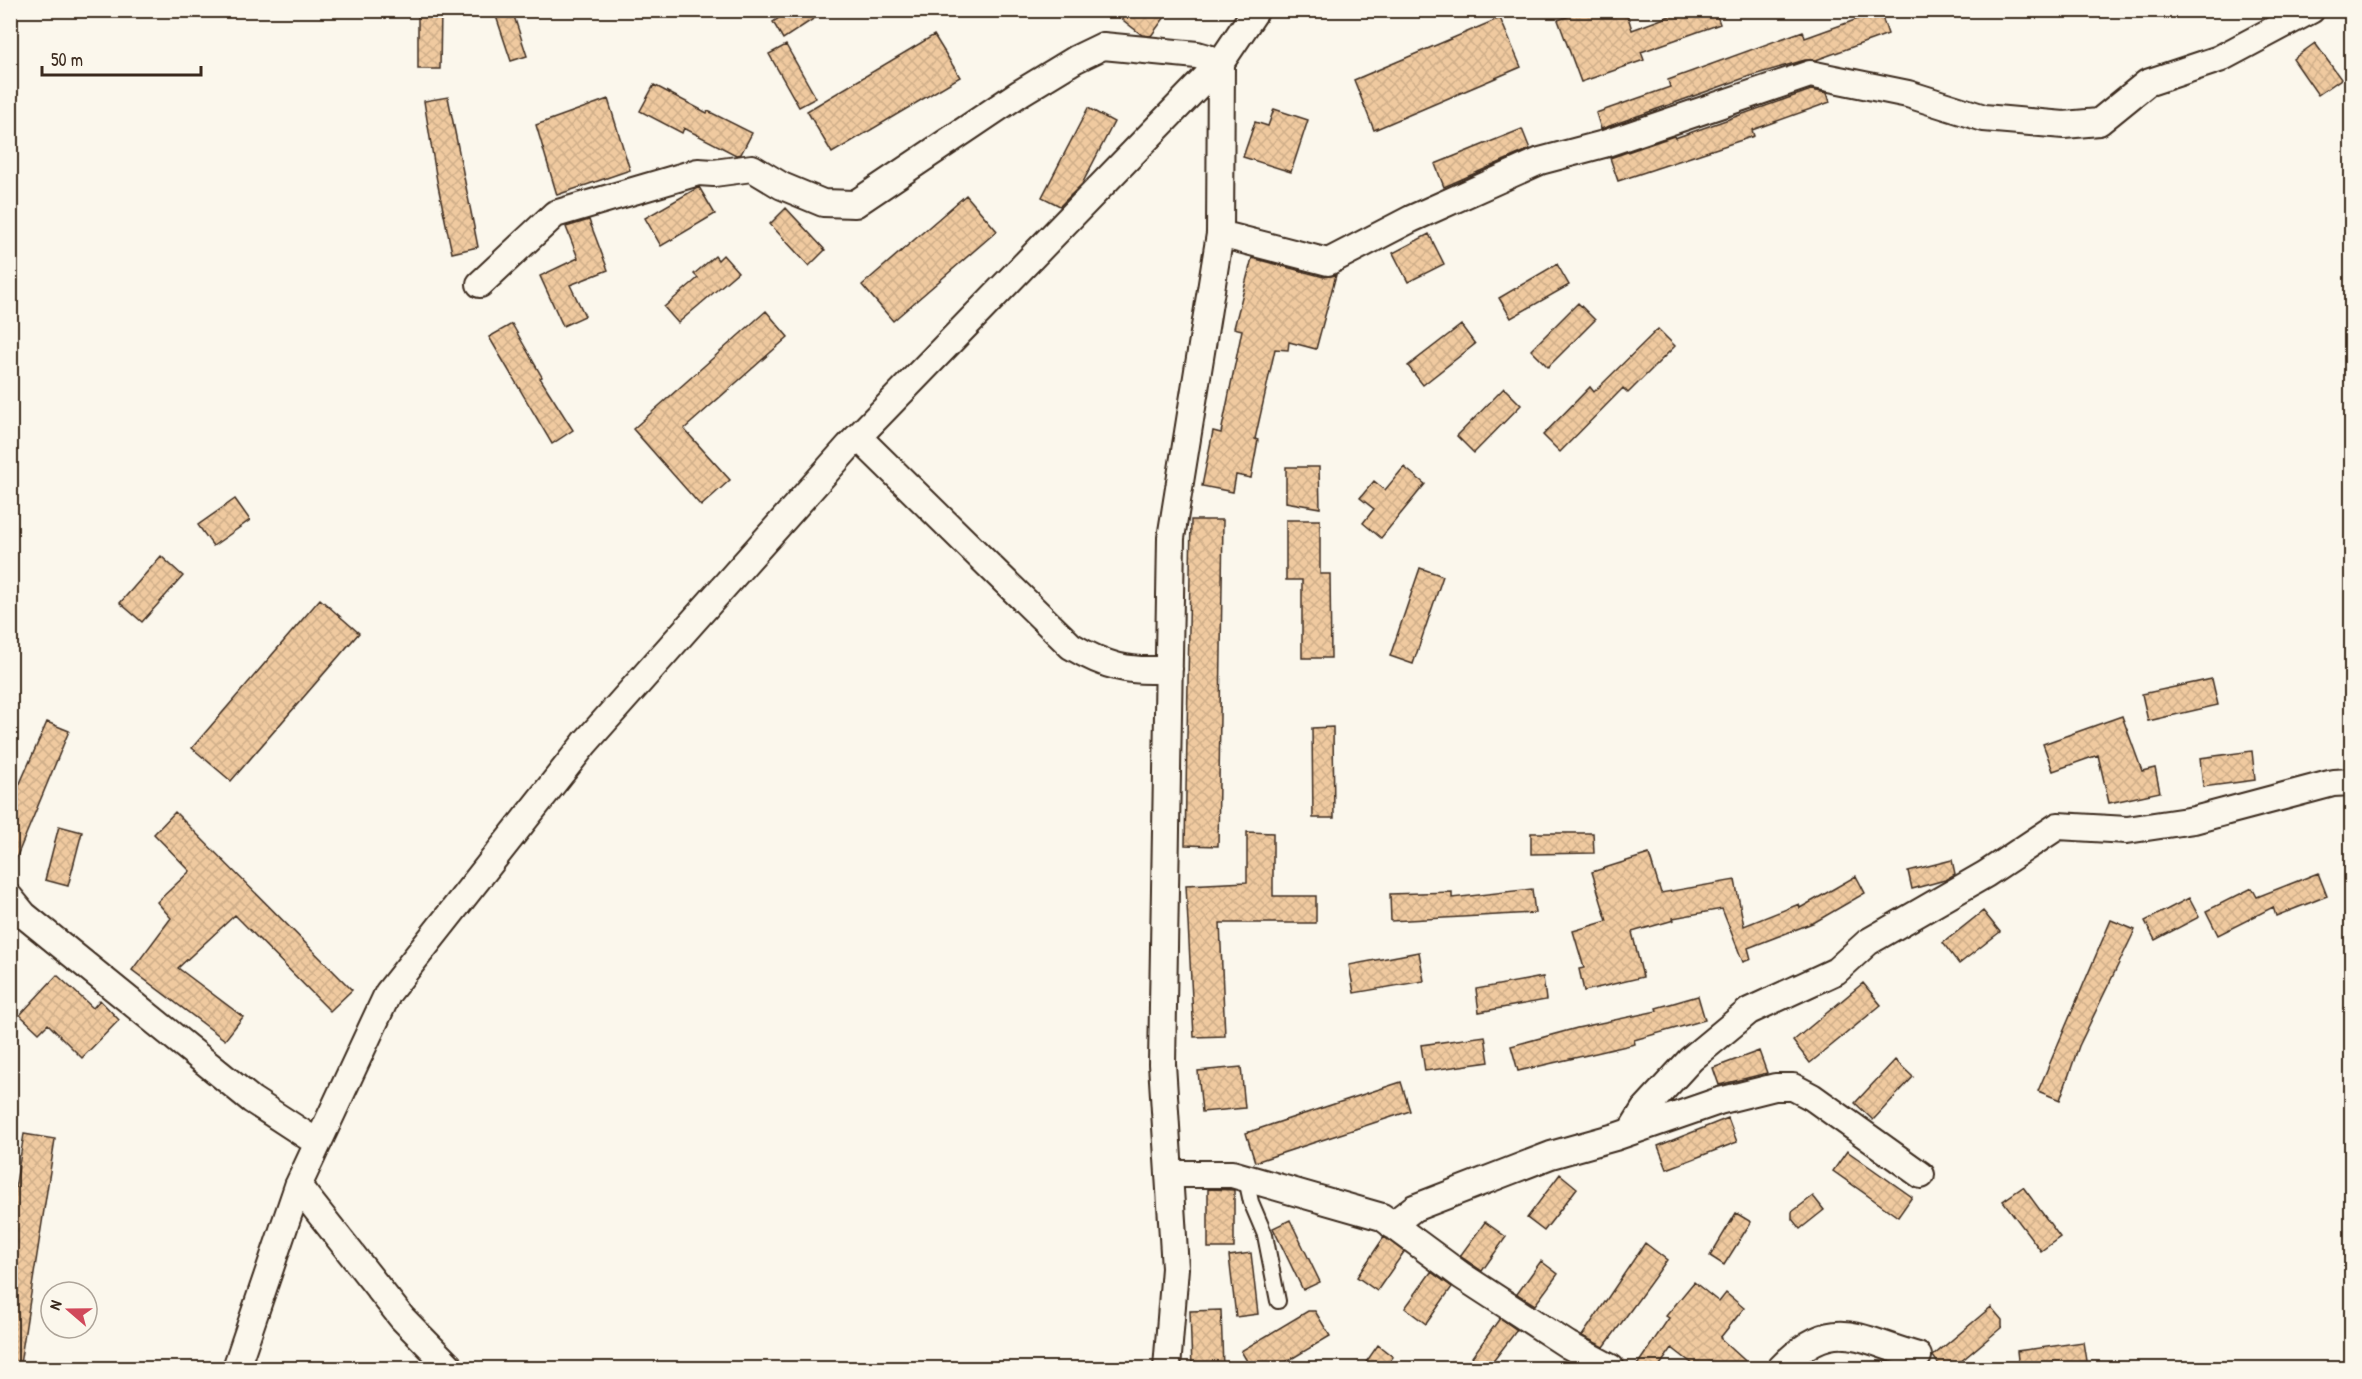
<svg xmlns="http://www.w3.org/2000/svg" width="2362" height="1379" viewBox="0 0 2362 1379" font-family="'Patrick Hand',sans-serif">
  <defs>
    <pattern id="building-cross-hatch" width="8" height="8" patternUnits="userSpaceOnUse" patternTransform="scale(1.5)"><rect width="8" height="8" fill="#f0caa0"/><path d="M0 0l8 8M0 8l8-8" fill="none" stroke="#cfae89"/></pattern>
  </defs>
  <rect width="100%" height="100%" fill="#fbf7ec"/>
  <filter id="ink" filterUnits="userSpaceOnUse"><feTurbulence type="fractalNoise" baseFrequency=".0167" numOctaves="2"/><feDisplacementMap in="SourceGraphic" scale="12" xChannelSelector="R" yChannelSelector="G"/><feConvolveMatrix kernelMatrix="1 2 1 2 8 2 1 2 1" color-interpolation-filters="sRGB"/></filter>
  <g filter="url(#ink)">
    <!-- building -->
    <path fill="url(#building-cross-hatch)" stroke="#3b2a1e" stroke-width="1.5" d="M418,10H441L440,69H418Z
      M494,10H512L527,56L511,61Z
      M791,10H827L783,39L773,22Z
      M1110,10H1170L1151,36L1142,35Z
      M1586,10H1626L1632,30L1686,10H1715L1720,24L1641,52L1644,60L1581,82L1558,20Z
      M1880,11L1888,34L1816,60H1805L1750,76L1601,129L1596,113L1670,87L1668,80L1803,31L1805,38Z
      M1500,18L1521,67L1374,130L1354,80Z
      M934,35L960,77L832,153L807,111Z
      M2315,43L2341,79L2318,95L2293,59Z
      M786,45L816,98L799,107L769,54Z
      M654,85L707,113L708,111L752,133L741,154L736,155L684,128L682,133L640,111Z
      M1811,90L1827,93L1830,102L1752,130L1754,136L1618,181L1610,158L1674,136L1675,138Z
      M448,97L478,247L452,253L437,181L424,101Z
      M608,99L630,170L557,195L536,125Z
      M1088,108L1114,122L1082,184L1060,206L1042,197Z
      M1274,109L1308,120L1291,172L1243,157L1255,122L1268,126Z
      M1522,129L1530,149L1444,187L1435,164Z
      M699,187L715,214L661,246L645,218Z
      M966,195L997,231L893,321L862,285Z
      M786,208L825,250L809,266L770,224Z
      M589,220L608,270L570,285L585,316L563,326L540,276L578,258L566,227Z
      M1429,234L1444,264L1408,282L1393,253Z
      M723,255L738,272L678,323L664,307L698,278L694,274L715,256L718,260Z
      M1252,258L1324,277L1336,275L1316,349L1289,342L1288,350L1275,349L1255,439L1258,440L1251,478L1236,475L1233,492L1202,486L1213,431L1221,433L1242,330L1234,328Z
      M1557,264L1569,285L1511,318L1499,298Z
      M1578,303L1595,320L1548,367L1531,350Z
      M766,311L788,337L684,429L730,480L701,506L633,429Z
      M512,324L542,377L540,378L573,430L552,444L489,337Z
      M1461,325L1475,344L1423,385L1408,366Z
      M1658,329L1675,346L1628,393L1623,388L1560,452L1543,435L1590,387L1594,392Z
      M1504,388L1521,405L1474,453L1457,436Z
      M1286,467H1319L1320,508L1286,502Z
      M1404,467L1425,484L1381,538L1363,523L1374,509L1360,498L1374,481L1385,490Z
      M235,499L250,520L213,546L198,525Z
      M1191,520H1223L1218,846L1185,845Z
      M1286,520H1320V574H1330L1331,658H1302V580H1286Z
      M161,556L183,576L142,622L120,603Z
      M1420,568L1443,576L1413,664L1390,656Z
      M320,599L359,633L231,781L192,748Z
      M2212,679L2218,705L2148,721L2142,694Z
      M2122,716L2142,771L2155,768L2160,792L2109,803L2098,755L2053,771L2043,744Z
      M47,722L69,731L10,873V806Z
      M1333,727L1334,818H1313L1312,728Z
      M2252,751L2255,780L2203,787L2200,758Z
      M175,812L352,990L330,1011L235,915L178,968L243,1017L225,1040L132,970L171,918L157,902L190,871L154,834Z
      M59,826L82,832L68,886L45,880Z
      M1247,832L1273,833V896H1316V923H1220L1225,1036L1194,1037L1186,885L1247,882Z
      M1531,833H1593L1594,853L1531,854Z
      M1649,854L1661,893L1735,880L1744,926L1799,904L1800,908L1856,876L1865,893L1815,922L1748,948L1751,959L1743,962L1722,909L1673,918L1674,920L1632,932L1643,977L1584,991L1579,969L1584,968L1573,931L1607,921L1592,872Z
      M1952,860L1955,874L1945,880L1912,889L1908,871Z
      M2318,873L2327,896L2276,916L2273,907L2218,935L2206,911L2252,888L2257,897Z
      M1532,889L1535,913L1391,921L1390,894L1452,892V898Z
      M2189,898L2199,917L2155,940L2145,921Z
      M1983,911L2000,932L1959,964L1943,943Z
      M2111,920L2135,930L2079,1046L2060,1100L2038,1091Z
      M1419,952L1424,981L1354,993L1349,965Z
      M57,975L93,1008L100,1000L119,1020L82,1058L48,1024L39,1033L20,1015Z
      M1543,977L1546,1000L1479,1012L1476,989Z
      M1863,983L1881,1005L1810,1063L1793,1041Z
      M1698,996L1705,1020L1634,1040L1635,1044L1518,1071L1511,1046L1577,1028L1657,1011L1656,1008Z
      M1485,1036L1489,1062L1425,1071L1421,1045Z
      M1759,1051L1767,1073L1719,1085L1713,1068Z
      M1895,1060L1913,1077L1873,1120L1855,1103Z
      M1241,1067L1245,1108L1202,1112L1198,1071Z
      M1401,1082L1410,1111L1255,1162L1246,1133Z
      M1728,1118L1737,1142L1667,1169L1658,1146Z
      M24,1134L55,1139L20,1364L10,1363V1220Z
      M1847,1151L1912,1197L1898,1217L1833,1171Z
      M1560,1174L1577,1188L1544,1231L1527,1218Z
      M2023,1187L2060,1237L2041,1251L2003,1201Z
      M1208,1189L1234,1190V1248H1208Z
      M1813,1196L1824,1210L1800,1229L1792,1219V1212Z
      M1736,1213L1751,1222L1724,1265L1710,1256Z
      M1290,1220L1320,1282L1303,1290L1273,1228Z
      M1485,1222L1506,1237L1482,1271L1460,1256Z
      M1384,1237L1404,1252L1377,1291L1357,1277Z
      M1645,1243L1667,1260L1604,1347L1582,1336Z
      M1251,1253L1258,1314L1236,1317L1229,1256Z
      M1541,1261L1558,1274L1535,1305L1517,1294Z
      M1431,1272L1452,1287L1426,1324L1405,1308Z
      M1694,1282L1719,1302L1726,1293L1744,1308L1720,1338L1753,1368H1698L1672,1348L1658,1368H1635L1669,1318L1666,1316Z
      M1991,1307L2002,1320V1327L1953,1368H1941L1933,1356Z
      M1221,1310L1223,1368H1192L1190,1311Z
      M1308,1311H1315L1330,1336L1276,1368H1251L1241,1351Z
      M1500,1318L1517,1330L1488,1368L1472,1357Z
      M2083,1342L2087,1367L2019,1368L2017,1351Z
      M1378,1345L1393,1357L1385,1368H1362Z"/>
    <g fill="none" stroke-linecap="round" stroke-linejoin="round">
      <defs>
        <path id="lane" d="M1246,1179L1251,1202L1265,1235L1278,1301"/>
        <path id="street" d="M1220,234L1328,262L1411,219L1540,161L1604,144L1810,74L1908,94L1984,118L2064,125L2099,122L2147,83L2219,59L2311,10
          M480,284L555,214L698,172L714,173L752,168L782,186L823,203L855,204L1020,93L1076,59L1103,46L1197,55L1221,62
          M858,437L1071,646C1105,666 1129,673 1169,669
          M10,898L24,915L252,1100L318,1143
          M1631,1131L1644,1110L1691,1059L1749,1011L1836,971L1868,942L1986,874L2058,826L2127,830L2194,820L2333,783L2352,782
          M1169,1174H1232L1382,1217L1462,1276L1568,1345L1611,1368
          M298,1186L402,1318L451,1368
          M1392,1225L1414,1208L1551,1155L1615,1137L1719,1101L1775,1087H1793L1812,1097L1921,1175
          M236,1368L298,1186L388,993L585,743L849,446L1221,62L1256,10
          M1167,1368L1175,1268L1162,1064L1171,538L1220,234L1221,62
          M1781,1368C1833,1313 1857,1339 1918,1356"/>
      </defs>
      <!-- lane casing -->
      <use href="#lane" stroke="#3b2a1e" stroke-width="18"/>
      <!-- street casing -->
      <use href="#street" stroke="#3b2a1e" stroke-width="30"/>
      <!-- lane -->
      <use href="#lane" stroke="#fbf7ec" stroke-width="14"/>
      <!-- street -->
      <use href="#street" stroke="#fbf7ec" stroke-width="26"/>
    </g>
  </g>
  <!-- margin -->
  <rect width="2362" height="1379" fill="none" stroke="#fbf7ec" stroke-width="36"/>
  <rect x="18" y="18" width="2326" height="1343" fill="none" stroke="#3b2a1e" stroke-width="2" filter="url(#ink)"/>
  <!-- north arrow -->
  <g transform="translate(69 1310) rotate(290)"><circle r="28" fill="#fbf7ec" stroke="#aea59a" stroke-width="1.5"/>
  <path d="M0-4.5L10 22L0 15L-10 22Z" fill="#d1495b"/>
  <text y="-9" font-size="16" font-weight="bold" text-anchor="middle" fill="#3b2a1e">N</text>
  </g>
  <!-- scale -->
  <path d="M42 66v9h159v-9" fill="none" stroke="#3b2a1e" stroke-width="3"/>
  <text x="51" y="66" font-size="18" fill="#3b2a1e" stroke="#fbf7ec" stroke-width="4.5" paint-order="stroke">50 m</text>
</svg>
